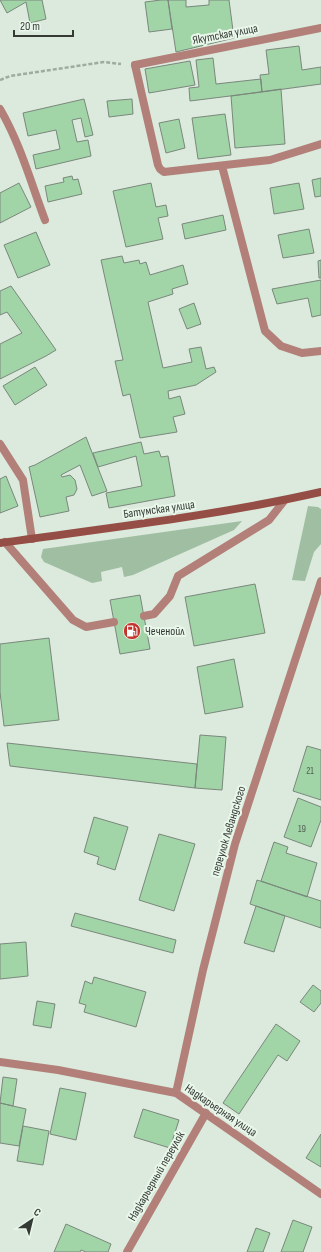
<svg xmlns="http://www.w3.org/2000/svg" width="321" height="1252" viewBox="0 0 321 1252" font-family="'Sofia Sans Condensed',sans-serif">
  <rect width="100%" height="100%" fill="#dbeadd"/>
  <!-- grass -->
  <path fill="#9fbea2" d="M308,506L318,507L321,509V544L314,552L305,581L292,580Z
    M242,521L234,530L133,575L124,577L122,567L101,572L102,581L92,583L44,562L41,557L43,549Z"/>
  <!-- building -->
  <path fill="#a1d4a7" stroke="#7a887c" d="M0,0H42L46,19L30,23L26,2L7,13Z
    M161,0H168L172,29L149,32L145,2Z
    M168,0H186V7L209,5V0H229L234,38L176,52Z
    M299,46L302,70L321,67V84L262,92L260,75L269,74L266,50Z
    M213,58L216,84L261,79L262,92L190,101L189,88L199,87L196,60Z
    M190,61L195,85L149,93L145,69Z
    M281,89L285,144L235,148L231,96Z
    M84,99L93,135L85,137L81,118L72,120L77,142L88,140L91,156L36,169L33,155L60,149L56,130L28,136L23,113Z
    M132,99L133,114L109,117L107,101Z
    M225,114L231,155L198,159L192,118Z
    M179,119L185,148L166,153L159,123Z
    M72,176L73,180L78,179L82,194L48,202L45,186L64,182L63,178Z
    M321,178V196L315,197L312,180Z
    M19,183L31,207L0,223V193Z
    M151,183L156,207L166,205L168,216L158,218L163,239L126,247L113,191Z
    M299,183L304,209L274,214L270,188Z
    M223,215L226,230L185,239L182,224Z
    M309,229L314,253L283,258L278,235Z
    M36,232L50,265L18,278L4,245Z
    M122,256L124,263L139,260L140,264L146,262L150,275L183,265L188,284L172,289L173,294L148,302L163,368L192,362L189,349L201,347L206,369L214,367L216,372L196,385L168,391L169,399L180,396L185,414L173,417L177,432L140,438L130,394L123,396L115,361L123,360L101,260Z
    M321,260V278H319L318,261Z
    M321,280V315L312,317L308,298L277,304L272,289Z
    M11,286L56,350L46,356L0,379V344L22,333L7,312L0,315V291Z
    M194,303L201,324L187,329L179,309Z
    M35,367L47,385L15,405L3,386Z
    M86,437L107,491L92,496L80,465L61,475L62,477L70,475L75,480L77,489L74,495L66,497L69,511L40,517L29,467L35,465Z
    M141,442L144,454L159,451L161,457L168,456L175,496L109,508L106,493L142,486L136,456L98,467L93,453Z
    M6,476L18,506L0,513V479Z
    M255,584L265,633L194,646L185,597Z
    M140,595L150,649L120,654L110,600Z
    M49,638L59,720L4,726L0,692V644Z
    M234,659L243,707L205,714L197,667Z
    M200,735L226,737L222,790L195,788Z
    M7,743L197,764L195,788L10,766Z
    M307,746L321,750V800L293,791Z
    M298,798L321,807V820L311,847L284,837Z
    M94,817L128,827L115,870L97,864L99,857L84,852Z
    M159,834L195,844L174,911L139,900Z
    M274,842L288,847L286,853L317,863L307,897L261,881Z
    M257,880L321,901V928L250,904Z
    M256,906L285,916L274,952L244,943Z
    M75,913L176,940L173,953L71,926Z
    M26,942L28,976L0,979V944Z
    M94,977L146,992L136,1027L84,1012L86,1005L79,1003L85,981L92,984Z
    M313,985L321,991V1003L314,1012L300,1002Z
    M37,1001L55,1004L51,1028L33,1025Z
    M276,1024L300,1041L287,1061L278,1055L239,1114L223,1103Z
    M3,1077L17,1079L13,1106L0,1103Z
    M60,1088L86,1093L76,1140L50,1134Z
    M0,1103L26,1109L19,1146L0,1143Z
    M143,1109L179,1120L170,1148L134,1137Z
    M23,1126L49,1131L43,1165L17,1161Z
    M321,1134V1167L306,1158Z
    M293,1220L312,1227L303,1252H281Z
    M66,1224L111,1244L108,1252H86L81,1250L80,1252H54Z
    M256,1228L270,1233L263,1252H247Z"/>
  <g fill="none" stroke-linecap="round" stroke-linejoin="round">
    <!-- path -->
    <path stroke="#9faaa0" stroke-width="2.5" stroke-dasharray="4 2" stroke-linecap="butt" d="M0,80L10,76L104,62L121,64"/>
    <!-- service -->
    <path stroke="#b28079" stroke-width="8" d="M135,65L158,165L160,169L164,172L270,160L321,144
      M222,166L265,331L281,346L302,353L321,351
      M5,542L73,620L86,627L114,622
      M144,616L154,614L170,596L178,576L269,520L284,501"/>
    <!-- minor -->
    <path stroke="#b28079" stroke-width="8" d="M135,65L321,28
      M0,109C20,143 31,183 45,220
      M0,444L23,480L32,539
      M0,1062L58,1070L176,1093L321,1194
      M176,1093L203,970L235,844L321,581
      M127,1252L206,1113"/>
    <!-- secondary -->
    <path stroke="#954e45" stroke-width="8" d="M0,543C107,528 215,516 321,492"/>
  </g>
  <!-- icons -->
  <defs>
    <symbol id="fuel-disc" viewBox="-11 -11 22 22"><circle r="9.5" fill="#c2342c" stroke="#e9f7ea"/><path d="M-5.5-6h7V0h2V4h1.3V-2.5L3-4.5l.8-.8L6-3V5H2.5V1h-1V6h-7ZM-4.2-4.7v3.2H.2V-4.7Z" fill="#fff"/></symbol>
  </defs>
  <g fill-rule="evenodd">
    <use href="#fuel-disc" x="122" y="621" width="20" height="20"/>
  </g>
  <g text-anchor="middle" stroke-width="4" stroke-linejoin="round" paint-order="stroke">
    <!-- number labels -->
    <g font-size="10" fill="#506052">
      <text x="310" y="774">21</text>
      <text x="302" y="832">19</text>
    </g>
    <!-- street labels -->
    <g font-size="12" fill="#353a35" stroke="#e9f7ea">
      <text transform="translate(225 34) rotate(-11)" y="4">Якутская улица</text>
      <text transform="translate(159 509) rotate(-8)" y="4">Батумская улица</text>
      <text transform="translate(228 831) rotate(-73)" y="4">переулок Левандского</text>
      <text transform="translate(221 1110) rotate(34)" y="4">Надкарьерная улица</text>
      <text transform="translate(156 1176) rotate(-60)" y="4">Надкарьерный переулок</text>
    </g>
    <!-- poi labels -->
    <g font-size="12" fill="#353a35" stroke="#e9f7ea" text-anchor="start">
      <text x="145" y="635">Чеченойл</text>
    </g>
  </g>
  <!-- north arrow -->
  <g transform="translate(32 1220) rotate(35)" stroke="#e9f7ea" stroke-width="3" paint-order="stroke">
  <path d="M0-3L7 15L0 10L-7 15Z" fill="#353a35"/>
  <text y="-6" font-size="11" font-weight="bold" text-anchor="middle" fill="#353a35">С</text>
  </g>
  <!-- scale -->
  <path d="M14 30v6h59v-6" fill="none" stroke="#353a35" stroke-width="2"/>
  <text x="20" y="30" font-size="12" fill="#353a35" stroke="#e9f7ea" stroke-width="3" paint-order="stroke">20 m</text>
</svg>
